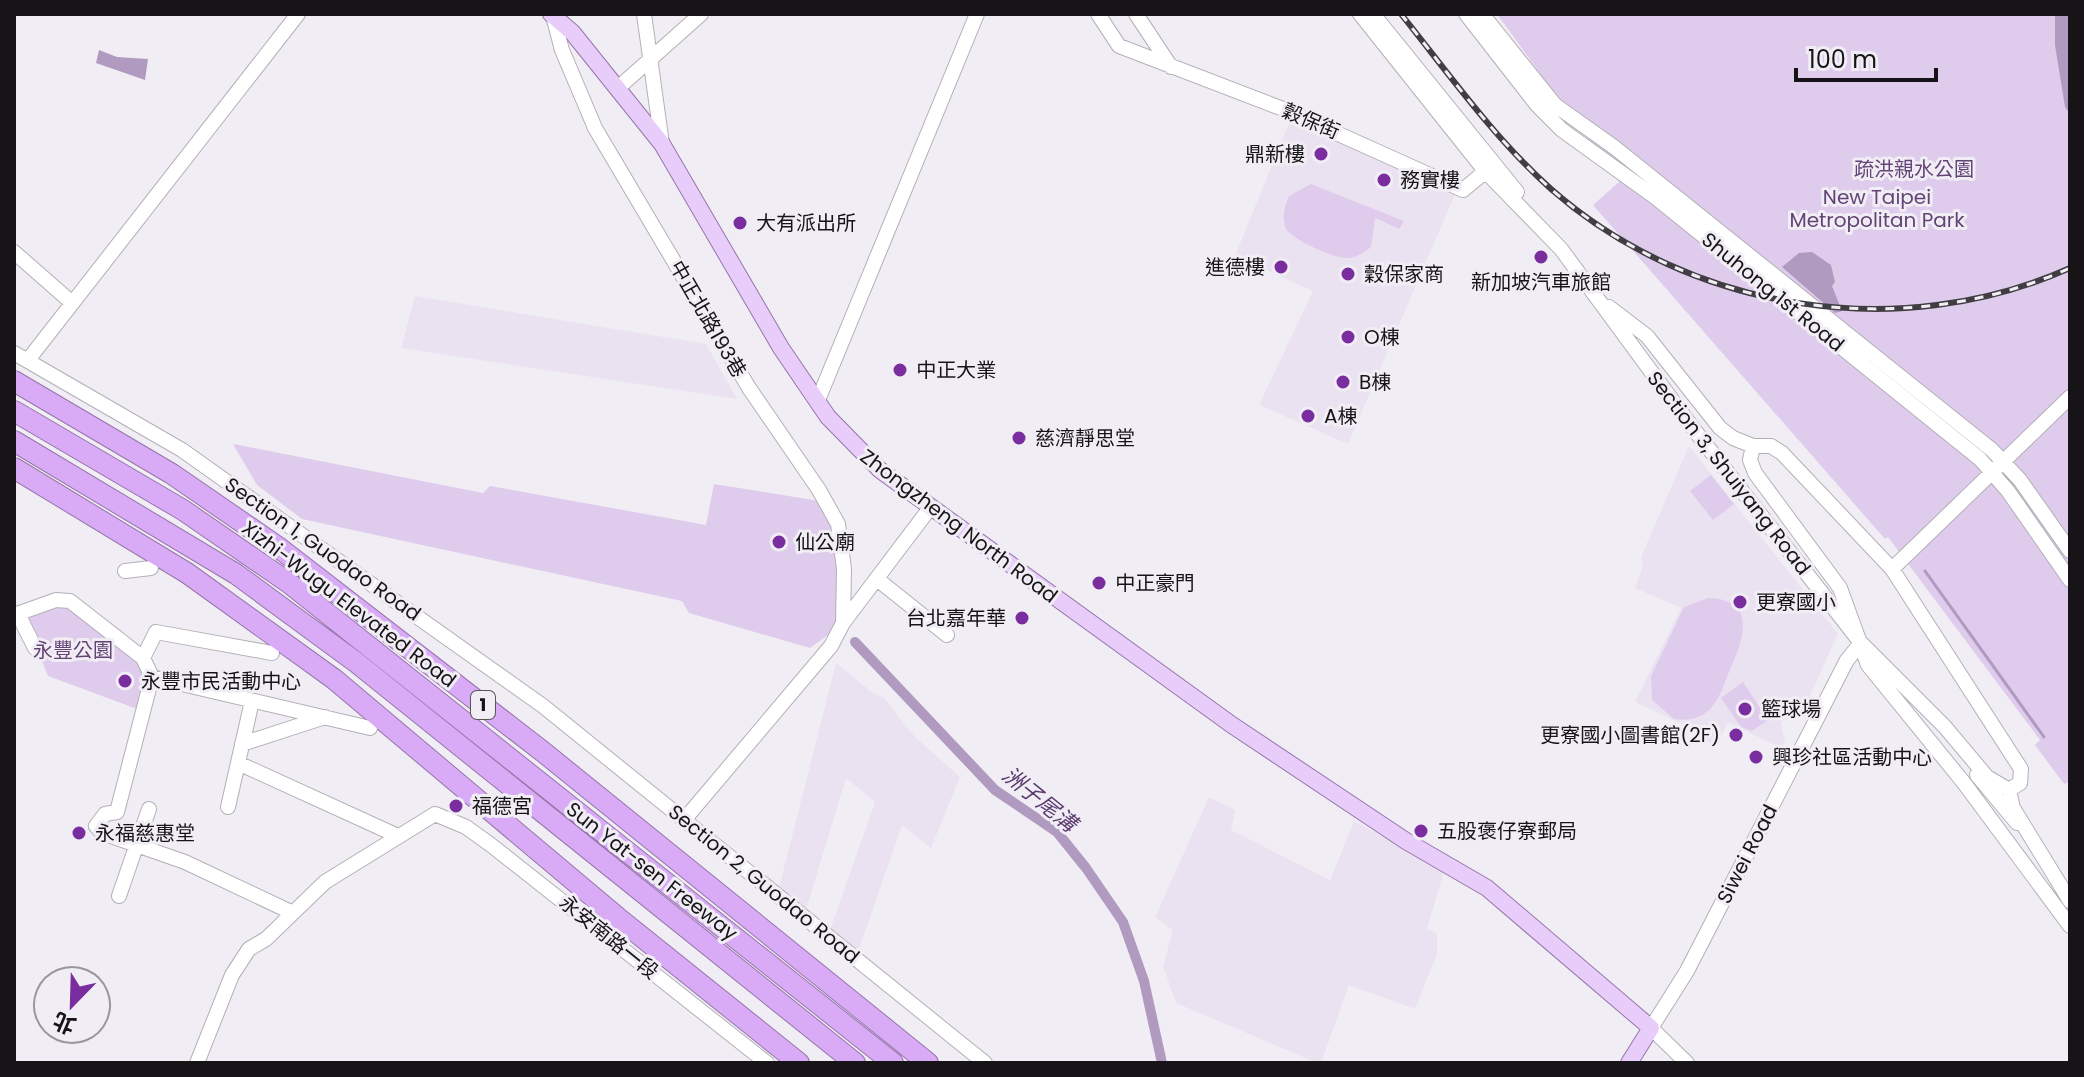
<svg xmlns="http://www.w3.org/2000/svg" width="2084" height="1077" viewBox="0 0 2084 1077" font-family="Poppins,'Noto Sans TC',sans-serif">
  <rect width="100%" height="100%" fill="#f1edf5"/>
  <!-- built -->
  <path fill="#ebe2f1" d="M1291,118L1455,194L1348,444L1259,405L1313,291L1235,256Z
    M415,296L706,344L737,399L401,348Z
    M1689,446L1838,634L1806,704L1781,722L1785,742L1781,748L1728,722L1716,747L1684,725L1635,702L1681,608L1635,588L1643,566L1641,557Z
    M836,663L873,693L884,698L915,737L960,777L931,848L902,825L858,952L830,930L875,802L846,778L806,910L779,888Z
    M1209,797L1235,810L1231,830L1330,880L1354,821L1444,871L1427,929L1437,933V954L1415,1009L1349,985L1321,1063H1317L1176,1003L1163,966L1173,930L1155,917Z"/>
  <!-- green -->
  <path fill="#dfcbec" d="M1497,14H2070V782L2064,784L2035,745L2040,740L1888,537L1885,539L1593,205L1619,182Z
    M1311,184L1404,221L1399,229L1375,218L1371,247C1364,252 1357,258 1348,258C1335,259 1290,239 1286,228C1281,216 1285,207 1289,196Z
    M233,444L483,493L490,486L706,525L714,484L826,502L846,554V622L810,648L689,613L682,601L302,519L257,485Z
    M1711,475L1734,504L1713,520L1690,491Z
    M1708,598C1759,600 1743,640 1729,672C1724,684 1719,701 1709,710C1699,719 1686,721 1674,719L1652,700L1651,676L1684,607Z
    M57,603L68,606L143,664L146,673L140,710L48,676L25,617Z
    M1743,682L1768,720L1752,731L1741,727L1721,698Z"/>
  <!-- water -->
  <path fill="#b09abf" d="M2055,14H2070V114L2065,107L2055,45Z
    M99,50L117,57L148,59L145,80L96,63Z
    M1812,252L1831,265L1835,282L1832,286L1842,311L1835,313L1782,267L1799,253Z"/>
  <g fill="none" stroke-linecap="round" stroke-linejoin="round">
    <!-- stream -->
    <path stroke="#b09abf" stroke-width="3" d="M1925,571L2044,737"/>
    <!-- canal -->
    <path stroke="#b09abf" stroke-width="10" d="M855,642L995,790L1057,832L1086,868L1123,922L1144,981L1162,1063"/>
    <defs>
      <path id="minor" d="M644,14L662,144
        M1098,14L1119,46L1283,109L1463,190L1493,165
        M1136,14L1171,67
        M1360,14L1485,171L1561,249L1692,427L1861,643L1945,727L1987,777L2009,790L2013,808L2070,901
        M1373,14L1517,192
        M1466,14L1537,105L1562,130L1655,197L1980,459L2008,491L2070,580
        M1482,14L1555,105L1614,147L1992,450L2020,480L2070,551
        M553,16L562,50L595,128L749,388L819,490L838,524L844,569L843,623
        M618,88L701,14
        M14,252L71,302
        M1609,307L1647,336L1720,428L1733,438L1753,446
        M14,353L182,450L543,706L985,1063
        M28,360L298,14
        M818,400L977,14
        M1892,569L2070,397
        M125,571L151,568
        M877,579L947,635
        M18,614L35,648
        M14,615L56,600L70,601L143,658L152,677L117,812L105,814L96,826L102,833L185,862L293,913
        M143,658L156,632L272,653
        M152,677L370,728
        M242,744L325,717
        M238,763L398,836
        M1977,775L2017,823
        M2009,790L2020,783L2021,769L1892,569L1782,453L1771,446H1753L1750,460L1755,473L1840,588L1868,665L1964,783L2070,926
        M228,807L252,701
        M684,820L831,646L843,623L930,508
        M119,896L149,809
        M197,1063L232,975L249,949L266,939L325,882L435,814L466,827L491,845L767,1063
        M1687,1063L1651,1028L1687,971L1847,660L1861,643"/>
      <path id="major" d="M551,14L572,32L662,144L781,348L828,417L880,470L1232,725L1406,841L1487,888L1651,1028L1629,1063"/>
      <path id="highway" d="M14,381L172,474L278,547L542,751L928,1063
        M14,411L183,510L289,583L893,1063
        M14,441L236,574L357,663L855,1063
        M14,468L187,573L334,679L617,917L799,1063"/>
    </defs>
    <!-- minor casing -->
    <use href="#minor" stroke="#b3afb7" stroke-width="16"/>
    <!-- major casing -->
    <use href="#major" stroke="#9576a9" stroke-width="18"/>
    <!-- highway casing -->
    <use href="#highway" stroke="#9576a9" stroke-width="22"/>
    <!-- minor -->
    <use href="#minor" stroke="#fff" stroke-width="14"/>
    <!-- major -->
    <use href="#major" stroke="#e8cdfa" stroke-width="16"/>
    <!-- highway -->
    <use href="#highway" stroke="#d9abf7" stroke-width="20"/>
    <defs>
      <path id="rail" d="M1401,14C1449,74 1494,138 1551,189C1691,312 1900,344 2070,268"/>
    </defs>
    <!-- rail casing -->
    <use href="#rail" stroke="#403e42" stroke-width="6"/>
    <!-- rail -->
    <use href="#rail" stroke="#f1edf5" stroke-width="3" stroke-dasharray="9" stroke-linecap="butt"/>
  </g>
  <!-- markers -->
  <g fill="#792d9f" stroke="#f1edf5" stroke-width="3">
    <circle cx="1321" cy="154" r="8"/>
    <circle cx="1384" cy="180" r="8"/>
    <circle cx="740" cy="223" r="8"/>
    <circle cx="1541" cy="257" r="8"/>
    <circle cx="1281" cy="267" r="8"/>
    <circle cx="1348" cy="274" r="8"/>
    <circle cx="1348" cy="337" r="8"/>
    <circle cx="900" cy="370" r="8"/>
    <circle cx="1343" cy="382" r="8"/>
    <circle cx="1308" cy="416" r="8"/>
    <circle cx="1019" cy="438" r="8"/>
    <circle cx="779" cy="542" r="8"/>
    <circle cx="1099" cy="583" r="8"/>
    <circle cx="1740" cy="602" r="8"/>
    <circle cx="1022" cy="618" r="8"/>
    <circle cx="125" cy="681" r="8"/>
    <circle cx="1745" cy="709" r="8"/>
    <circle cx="1736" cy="735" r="8"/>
    <circle cx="1756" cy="757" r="8"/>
    <circle cx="456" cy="806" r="8"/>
    <circle cx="1421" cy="831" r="8"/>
    <circle cx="79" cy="833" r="8"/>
  </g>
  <g text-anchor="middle" stroke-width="6" stroke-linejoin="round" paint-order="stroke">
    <!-- shield labels -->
    <rect fill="#f1edf5" stroke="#58555a" stroke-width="2" x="471" y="691" width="24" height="28" rx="6"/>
    <g font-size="18" font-weight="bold" fill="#161417">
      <text x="483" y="711">1</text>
    </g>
    <!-- street labels -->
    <g font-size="20" fill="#161417" stroke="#f1edf5">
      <text transform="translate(1311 121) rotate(23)" y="7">穀保街</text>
      <text transform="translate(1773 292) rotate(39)" y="7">Shuhong 1st Road</text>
      <text transform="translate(708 319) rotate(60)" y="7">中正北路193巷</text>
      <text transform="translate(1729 473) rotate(52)" y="7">Section 3, Shuiyang Road</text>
      <text transform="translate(959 526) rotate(37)" y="7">Zhongzheng North Road</text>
      <text transform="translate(323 549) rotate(35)" y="7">Section 1, Guodao Road</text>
      <text transform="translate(349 604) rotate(37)" y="7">Xizhi-Wugu Elevated Road</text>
      <text transform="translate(1747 854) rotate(-63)" y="7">Siwei Road</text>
      <text transform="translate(652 871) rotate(38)" y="7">Sun Yat-sen Freeway</text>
      <text transform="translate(764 884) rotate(39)" y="7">Section 2, Guodao Road</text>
      <text transform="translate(609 937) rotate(39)" y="7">永安南路一段</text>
    </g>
    <!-- poi labels -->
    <g font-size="20" fill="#161417" stroke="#f1edf5" text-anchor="start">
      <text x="1305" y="161" text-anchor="end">鼎新樓</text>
      <text x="1400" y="187">務實樓</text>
      <text x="756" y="230">大有派出所</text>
      <text x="1265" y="274" text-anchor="end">進德樓</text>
      <text x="1364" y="281">穀保家商</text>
      <text x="1541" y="289" text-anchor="middle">新加坡汽車旅館</text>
      <text x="1364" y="344">O棟</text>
      <text x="916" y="377">中正大業</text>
      <text x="1359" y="389">B棟</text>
      <text x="1324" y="423">A棟</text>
      <text x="1035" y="445">慈濟靜思堂</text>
      <text x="795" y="549">仙公廟</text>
      <text x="1115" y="590">中正豪門</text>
      <text x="1756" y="609">更寮國小</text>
      <text x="1006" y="625" text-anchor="end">台北嘉年華</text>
      <text x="141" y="688">永豐市民活動中心</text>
      <text x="1761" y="716">籃球場</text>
      <text x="1720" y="742" text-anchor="end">更寮國小圖書館(2F)</text>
      <text x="1772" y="764">興珍社區活動中心</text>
      <text x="472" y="813">福德宮</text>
      <text x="1437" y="838">五股褒仔寮郵局</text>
      <text x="95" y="840">永福慈惠堂</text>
    </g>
    <!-- park labels -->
    <g font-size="20" fill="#644477" stroke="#f1edf5">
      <text x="1914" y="176">疏洪親水公園</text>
      <text x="1877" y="204">New Taipei<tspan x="1877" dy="23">Metropolitan Park</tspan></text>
      <text x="73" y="657">永豐公園</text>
    </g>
    <!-- water labels -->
    <g font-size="22" font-style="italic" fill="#5c3d6f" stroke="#f1edf5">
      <text transform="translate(1040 799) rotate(39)" y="8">洲子尾溝</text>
    </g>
  </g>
  <!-- border -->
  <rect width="2084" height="1077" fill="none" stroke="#161417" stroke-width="32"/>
  <!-- north arrow -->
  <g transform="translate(72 1005) rotate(203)"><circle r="38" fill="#f1edf5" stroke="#99969c" stroke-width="2"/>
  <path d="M0-6L14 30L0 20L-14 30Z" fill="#792d9f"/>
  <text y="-12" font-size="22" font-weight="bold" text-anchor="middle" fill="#161417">北</text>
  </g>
  <!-- scale -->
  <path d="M1796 68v12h140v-12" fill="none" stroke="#161417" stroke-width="4"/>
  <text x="1808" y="68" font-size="24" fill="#161417" stroke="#f1edf5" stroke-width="6" paint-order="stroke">100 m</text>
</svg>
